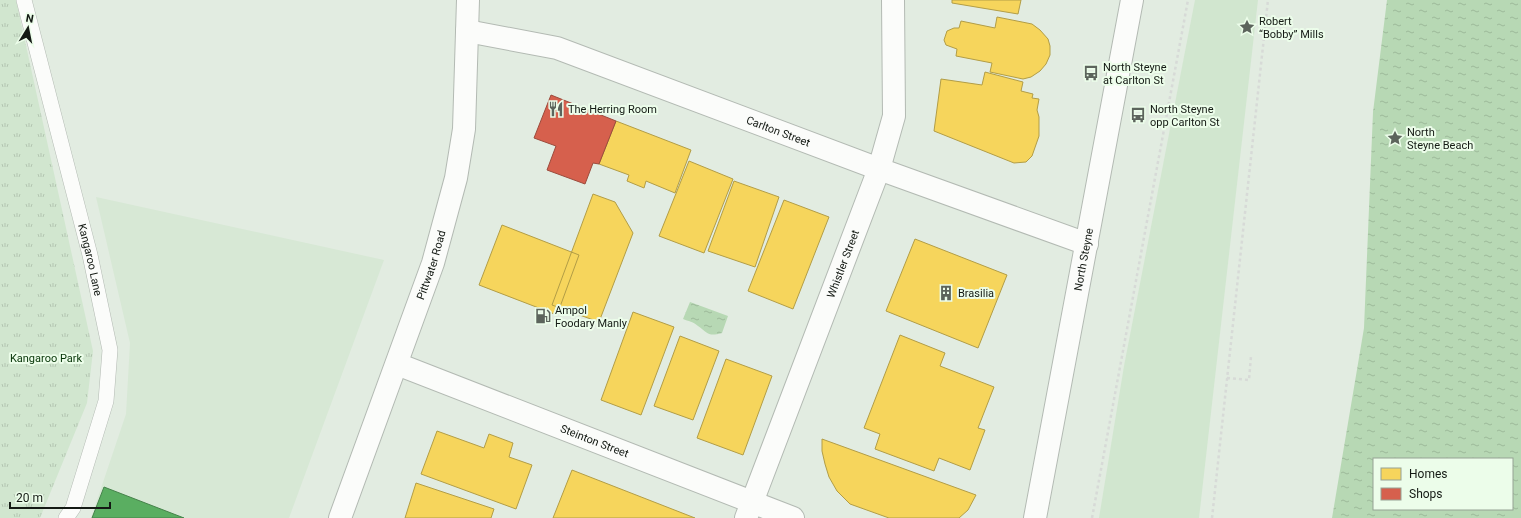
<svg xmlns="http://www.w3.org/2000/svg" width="1521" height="518" viewBox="0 0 1521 518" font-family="Roboto,sans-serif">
  <defs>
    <pattern id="park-tufts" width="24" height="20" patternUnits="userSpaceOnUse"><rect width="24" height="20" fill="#d1e6cf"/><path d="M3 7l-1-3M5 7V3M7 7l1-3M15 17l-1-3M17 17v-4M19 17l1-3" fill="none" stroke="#b3c5b1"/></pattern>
    <pattern id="water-ripples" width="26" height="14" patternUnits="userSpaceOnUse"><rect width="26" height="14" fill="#b7d8b4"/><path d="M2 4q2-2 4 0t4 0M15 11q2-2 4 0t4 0" fill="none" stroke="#9cb99a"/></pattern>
  </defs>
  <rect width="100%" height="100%" fill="#e2ece1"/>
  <!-- built -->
  <path fill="#d7e8d5" d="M96,197L384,260L289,518H91L126,414L130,343Z"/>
  <!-- grass -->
  <path fill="#d1e6cf" d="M1195,0H1258L1199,518H1099L1124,366Z"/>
  <!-- park -->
  <path fill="url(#park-tufts)" d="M0,0H16L93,351L87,403L40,518H0Z"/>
  <!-- water -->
  <path fill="url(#water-ripples)" fill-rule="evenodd" d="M1387,0H1521V518H1332L1364,328L1373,112ZM1374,459H1512V509H1374Z
    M690,302L728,316L722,333C708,337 708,333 698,326C694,322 688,321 683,319Z"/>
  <!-- homes -->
  <path fill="#f6d55c" stroke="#b29d46" d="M952,0H1021L1018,14L952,3Z
    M997,17L1032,24L1040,30L1048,39L1050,46V55L1046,64L1040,71L1031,77L1023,79L990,72L992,63L956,56L957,49L946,45L944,40L947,31L954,28H959L961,21L995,28Z
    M985,72L1023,82L1021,91L1033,94L1032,98L1039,99L1037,110L1039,117V136L1032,156L1026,162L1014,163L934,131L941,79L982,85Z
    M616,121L691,150L675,193L646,181L644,188L627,181L629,175L599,164Z
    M689,161L733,179L704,253L659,236Z
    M734,181L779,197L755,267L708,251Z
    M593,194L615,202L633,233L599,322L552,305Z
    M784,200L829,217L793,309L748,291Z
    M502,225L579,255L557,315L479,285Z
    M915,239L1007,275L978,348L886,311Z
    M633,312L674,327L641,415L601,400Z
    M900,335L945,353L940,366L994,387L978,428L985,430L970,470L939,458L934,471L875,449L880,434L864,428Z
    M680,336L719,351L693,420L654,406Z
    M726,359L772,376L743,455L697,438Z
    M437,431L484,448L489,434L513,443L509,457L532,465L516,509L421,474Z
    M822,439L976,495L968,510L959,518H889L850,504L837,491L829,477L825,464L822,451Z
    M572,470L695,518H553Z
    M416,483L494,509L491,518H405Z"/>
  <!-- shops -->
  <path fill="#d6604d" stroke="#9c4b3c" d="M551,95L616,121L599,164L593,163L585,184L547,170L556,146L534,138Z"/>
  <!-- public -->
  <path fill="#5aae61" stroke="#45824a" d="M104,487L184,518H92Z"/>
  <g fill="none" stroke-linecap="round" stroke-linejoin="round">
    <defs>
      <g id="lane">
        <path id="s1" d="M24,0L90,255L110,350L106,401L73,508L66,518"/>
      </g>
      <g id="street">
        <path id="s2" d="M467,31L557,48L879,169L1087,244"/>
        <path id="s3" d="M397,364L793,518"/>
        <path id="s4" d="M746,518L879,169L894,116L893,0"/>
      </g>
      <g id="secondary">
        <path id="s5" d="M1035,518L1132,0"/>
      </g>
      <g id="primary">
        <path id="s6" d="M340,518L433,263L456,178L464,129L468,0"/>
      </g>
    </defs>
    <!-- lane casing -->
    <use href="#lane" stroke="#b3bab3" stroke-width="16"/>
    <!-- street casing -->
    <use href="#street" stroke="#b3bab3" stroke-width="24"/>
    <!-- secondary casing -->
    <use href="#secondary" stroke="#b3bab3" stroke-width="24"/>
    <!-- primary casing -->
    <use href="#primary" stroke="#b3bab3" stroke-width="24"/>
    <!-- path -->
    <path stroke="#d7dad7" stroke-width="2.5" stroke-dasharray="3 3" stroke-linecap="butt" d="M1227,378L1249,380L1251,356
      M1092,518L1188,0
      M1212,518L1268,0"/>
    <!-- lane -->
    <use href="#lane" stroke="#fbfcfa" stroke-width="15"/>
    <!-- street -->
    <use href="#street" stroke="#fbfcfa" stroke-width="22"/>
    <!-- secondary -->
    <use href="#secondary" stroke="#fbfcfa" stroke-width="22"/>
    <!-- primary -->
    <use href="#primary" stroke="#fbfcfa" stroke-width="22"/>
  </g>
  <!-- icons -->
  <defs>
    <symbol id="sight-bare" viewBox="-9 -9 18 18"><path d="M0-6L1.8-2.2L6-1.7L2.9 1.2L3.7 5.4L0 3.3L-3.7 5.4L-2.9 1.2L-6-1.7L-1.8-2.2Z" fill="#5c645c" stroke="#ecfdea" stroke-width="2.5" paint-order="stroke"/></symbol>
    <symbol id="bus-bare" viewBox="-9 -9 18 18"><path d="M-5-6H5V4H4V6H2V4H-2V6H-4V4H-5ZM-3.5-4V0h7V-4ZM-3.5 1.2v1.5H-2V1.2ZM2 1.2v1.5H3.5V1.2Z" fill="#5c645c" stroke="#ecfdea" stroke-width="2.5" paint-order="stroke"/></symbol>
    <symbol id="restaurant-bare" viewBox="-9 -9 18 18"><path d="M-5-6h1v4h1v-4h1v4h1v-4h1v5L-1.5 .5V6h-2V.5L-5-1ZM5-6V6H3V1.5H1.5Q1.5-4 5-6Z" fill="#5c645c" stroke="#ecfdea" stroke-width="2.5" paint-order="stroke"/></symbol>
    <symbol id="building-bare" viewBox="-9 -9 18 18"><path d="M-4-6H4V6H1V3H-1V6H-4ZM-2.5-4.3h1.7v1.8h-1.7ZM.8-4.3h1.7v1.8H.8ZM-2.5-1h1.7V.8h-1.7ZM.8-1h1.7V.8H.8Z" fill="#5c645c" stroke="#ecfdea" stroke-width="2.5" paint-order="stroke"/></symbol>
    <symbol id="fuel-bare" viewBox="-9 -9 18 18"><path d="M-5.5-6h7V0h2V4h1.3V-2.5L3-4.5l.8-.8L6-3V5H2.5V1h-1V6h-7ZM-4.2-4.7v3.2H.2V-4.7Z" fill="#5c645c" stroke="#ecfdea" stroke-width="2.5" paint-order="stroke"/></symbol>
  </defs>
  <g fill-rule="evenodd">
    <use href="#sight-bare" x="1236" y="16" width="22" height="22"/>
    <use href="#bus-bare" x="1080" y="62" width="22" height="22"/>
    <use href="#restaurant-bare" x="545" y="98" width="22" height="22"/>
    <use href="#bus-bare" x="1127" y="104" width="22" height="22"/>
    <use href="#sight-bare" x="1384" y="127" width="22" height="22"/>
    <use href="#building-bare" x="935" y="282" width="22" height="22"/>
    <use href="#fuel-bare" x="532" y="305" width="22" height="22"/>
  </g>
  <g text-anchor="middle" stroke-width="4" stroke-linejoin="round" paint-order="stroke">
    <!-- poi labels -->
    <g font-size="11" fill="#141a14" stroke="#ecfdea" text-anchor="start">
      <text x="1259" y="25">Robert<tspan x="1259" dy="13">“Bobby” Mills</tspan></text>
      <text x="1103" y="71">North Steyne<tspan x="1103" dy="13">at Carlton St</tspan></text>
      <text x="568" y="113">The Herring Room</text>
      <text x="1150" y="113">North Steyne<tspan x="1150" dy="13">opp Carlton St</tspan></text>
      <text x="1407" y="136">North<tspan x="1407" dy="13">Steyne Beach</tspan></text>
      <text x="958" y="297">Brasilia</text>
      <text x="555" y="314">Ampol<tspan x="555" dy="13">Foodary Manly</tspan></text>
    </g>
    <!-- street labels -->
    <g font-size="11" fill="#141a14" stroke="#ecfdea">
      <text dy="4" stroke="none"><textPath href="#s2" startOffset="328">Carlton Street</textPath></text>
      <text dy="4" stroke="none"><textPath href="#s5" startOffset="263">North Steyne</textPath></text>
      <text dy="4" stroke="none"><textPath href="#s1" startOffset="268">Kangaroo Lane</textPath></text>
      <text dy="4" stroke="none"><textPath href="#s4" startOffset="272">Whistler Street</textPath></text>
      <text dy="4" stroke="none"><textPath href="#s6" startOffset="269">Pittwater Road</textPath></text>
      <text dy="4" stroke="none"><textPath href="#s3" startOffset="212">Steinton Street</textPath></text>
    </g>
    <!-- park labels -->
    <g font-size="11" fill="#053406" stroke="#ecfdea">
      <text x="46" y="362">Kangaroo Park</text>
    </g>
  </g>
  <!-- legend -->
  <rect x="1373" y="458" width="140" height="52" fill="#ecfdea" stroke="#96a294"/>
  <rect x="1381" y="468" width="20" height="12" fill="#f6d55c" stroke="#96a294"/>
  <text x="1409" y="478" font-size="12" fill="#141a14">Homes</text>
  <rect x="1381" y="488" width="20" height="12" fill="#d6604d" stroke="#96a294"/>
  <text x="1409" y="498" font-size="12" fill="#141a14">Shops</text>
  <!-- north arrow -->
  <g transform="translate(28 28) rotate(10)" stroke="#ecfdea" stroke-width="3" paint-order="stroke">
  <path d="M0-3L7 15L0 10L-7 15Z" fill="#141a14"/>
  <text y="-6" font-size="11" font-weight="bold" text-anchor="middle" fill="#141a14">N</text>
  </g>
  <!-- scale -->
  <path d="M10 502v6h100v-6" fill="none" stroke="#141a14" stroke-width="2"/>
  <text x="16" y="502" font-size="12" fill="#141a14" stroke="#ecfdea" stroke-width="3" paint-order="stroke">20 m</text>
</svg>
